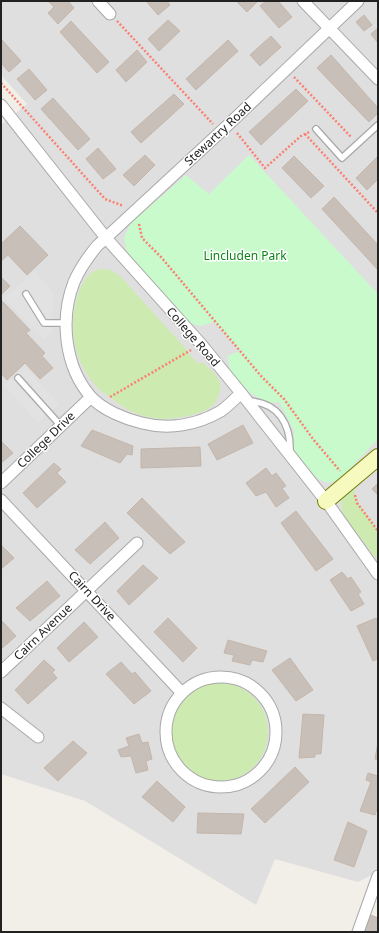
<svg xmlns="http://www.w3.org/2000/svg" width="379" height="933" viewBox="0 0 379 933" font-family="'Noto Sans',sans-serif">
  <rect width="100%" height="100%" fill="#f2efe9"/>
  <!-- residential -->
  <path fill="#e0dfdf" d="M1,1H378V872L358,882L275,859L256,905L85,801L1,774V125L27,104L1,75Z"/>
  <!-- grass -->
  <path fill="#cdebb0" d="M100,269L111,270L121,277L187,350L189,354L199,364L202,362C207,367 213,371 217,377C221,382 221,388 219,394C217,399 215,404 211,407C201,415 174,419 161,419C143,418 125,410 111,398C105,394 99,390 95,385C78,365 70,339 74,314C76,299 82,273 100,269Z
    M354,486C354,505 369,514 377,530C379,535 378,554 378,561L343,515L341,503L345,494Z
    M170 732a49 49 0 1 1 98 0a49 49 0 1 1-98 0Z"/>
  <!-- park -->
  <path fill="#c8facc" d="M249,155L378,294V439L340,479L329,483L320,480L313,474L294,450V431L279,402L267,403L250,393L231,372L227,356L240,351L214,322L201,326L189,323L127,253L124,238L130,224L186,175L209,194Z"/>
  <!-- parking -->
  <path fill="#e2e2e2" d="M35,271L53,293L52,333L43,339L4,298Z
    M25,367L59,404L38,423L4,386Z"/>
  <!-- building -->
  <path fill="#c7bfb8" stroke="#c4b6ab" d="M48,1H68L74,8L58,24L48,13L54,7Z
    M146,1H167L170,5L158,15Z
    M236,1H258L247,12Z
    M266,1H278L292,17L279,28L260,6Z
    M364,15L372,25L364,31L356,22Z
    M168,20L180,31L159,51L148,39Z
    M71,21L109,62L97,73L60,32Z
    M378,28V43L371,34Z
    M271,36L281,47L260,66L250,55Z
    M1,39L21,61L9,72L1,63Z
    M228,40L238,51L196,90L186,79Z
    M137,50L147,62L126,82L116,70Z
    M331,55L378,108V113L369,122L317,68Z
    M29,69L47,90L35,100L17,79Z
    M296,89L308,101L261,145L249,132Z
    M174,94L184,104L141,143L131,132Z
    M53,98L90,139L78,150L41,109Z
    M98,148L116,169L103,179L86,159Z
    M145,155L155,165L134,186L123,175Z
    M294,156L324,186L311,198L282,168Z
    M378,156V179L367,190L356,178Z
    M334,197L378,245V270L322,209Z
    M20,226L48,255L27,275L8,255L1,261V244Z
    M1,277L10,286L1,295Z
    M1,300L30,330L26,333L45,353L42,356L53,368L40,379L25,363L7,380L1,373Z
    M243,425L253,443L217,460L208,444Z
    M92,430L133,446L132,455L127,454L120,463L81,446Z
    M1,441L13,453L1,463Z
    M200,447L201,466L141,468V449Z
    M54,463L61,469L57,473L66,482L37,508L23,493Z
    M266,468L272,476L276,473L286,486L282,488L289,498L276,507L266,492L256,496L246,483Z
    M378,483V495L372,489Z
    M142,498L185,542L170,554L127,513Z
    M296,511L333,559L316,571L281,523Z
    M105,522L119,538L90,564L75,550Z
    M1,545L14,558L1,569Z
    M143,565L158,578L129,605L117,591Z
    M342,572L348,579L351,577L361,592L358,594L364,604L351,611L330,580Z
    M47,581L60,596L30,621L16,608Z
    M168,618L197,648L183,662L154,632Z
    M376,618L378,623V659L373,661L357,626Z
    M1,620L16,636L1,649Z
    M84,622L98,637L69,662L57,648Z
    M228,640L267,651L263,662L252,660L250,665L232,661L234,655L224,653Z
    M290,658L313,690L296,701L272,670Z
    M44,660L55,670L52,672L57,678L28,704L15,690Z
    M121,662L132,674L135,672L151,691L134,704L106,674Z
    M303,714L324,715L321,754H315V757L299,758Z
    M139,734L142,743L148,742L152,759L146,761L148,770L136,773L131,756L121,757L118,750L129,746L126,738Z
    M73,741L87,753L58,781L44,768Z
    M378,742V760L375,759Z
    M295,767L309,782L265,823L251,809Z
    M368,773L378,776V806L375,815L360,811L371,782L366,780Z
    M157,781L185,807L173,822L142,797Z
    M198,813L244,814L241,834L197,833Z
    M348,822L367,831L354,867L334,860Z
    M371,915L378,918V932H364Z"/>
  <g fill="none" stroke-linecap="round" stroke-linejoin="round">
    <defs>
      <path id="lane" d="M316,129L342,158L378,125
        M26,294L44,323H66
        M18,378L61,426
        M248,401C278,402 291,424 290,452"/>
      <path id="street" d="M98,1L110,14
        M303,1L378,79
        M1,105L106,238L201,344L241,393L326,501L378,574
        M241,393C235,399 228,406 221,411C197,425 169,430 142,423C125,419 103,410 91,397C64,366 60,318 74,282C80,268 88,257 97,246L229,124L358,1
        M1,483L91,397
        M1,500L182,693
        M1,672L137,543
        M166 732a55 55 0 1 1 110 0a55 55 0 1 1-110 0Z
        M1,708L38,737
        M358,932L378,876"/>
      <path id="secondary" d="M326,501L378,457"/>
    </defs>
    <!-- lane casing -->
    <use href="#lane" stroke="#a9a9a9" stroke-width="8"/>
    <!-- street casing -->
    <use href="#street" stroke="#a9a9a9" stroke-width="13"/>
    <!-- secondary casing -->
    <use href="#secondary" stroke="#707d05" stroke-width="18"/>
    <!-- path -->
    <path stroke="#fa8072" stroke-width="2.5" stroke-dasharray="2 2" stroke-linecap="butt" d="M117,21L213,124
      M294,77L351,137
      M1,83L105,199L121,205H123
      M237,133L265,168L301,136L309,132
      M305,134L378,213
      M139,224L142,238L161,257L261,376L284,399L313,439L340,471
      M110,397L191,350
      M355,495L357,503L378,531"/>
    <!-- lane -->
    <use href="#lane" stroke="#fff" stroke-width="5.5"/>
    <!-- street -->
    <use href="#street" stroke="#fff" stroke-width="11"/>
    <!-- secondary -->
    <use href="#secondary" stroke="#f7fabf" stroke-width="16"/>
  </g>
  <g text-anchor="middle" stroke-width="3" stroke-linejoin="round" paint-order="stroke">
    <!-- street labels -->
    <g font-size="12" fill="#222" stroke="#fff">
      <text transform="translate(218 134) rotate(-43)" y="4">Stewartry Road</text>
      <text transform="translate(193 337) rotate(49)" y="4">College Road</text>
      <text transform="translate(46 440) rotate(-44)" y="4">College Drive</text>
      <text transform="translate(92 596) rotate(47)" y="4">Cairn Drive</text>
      <text transform="translate(43 632) rotate(-44)" y="4">Cairn Avenue</text>
    </g>
    <!-- park labels -->
    <g font-size="12" fill="#0c8416" stroke="#fff">
      <text x="245" y="260">Lincluden Park</text>
    </g>
  </g>
  <!-- border -->
  <rect width="379" height="933" fill="none" stroke="#222222" stroke-width="4"/>
</svg>
